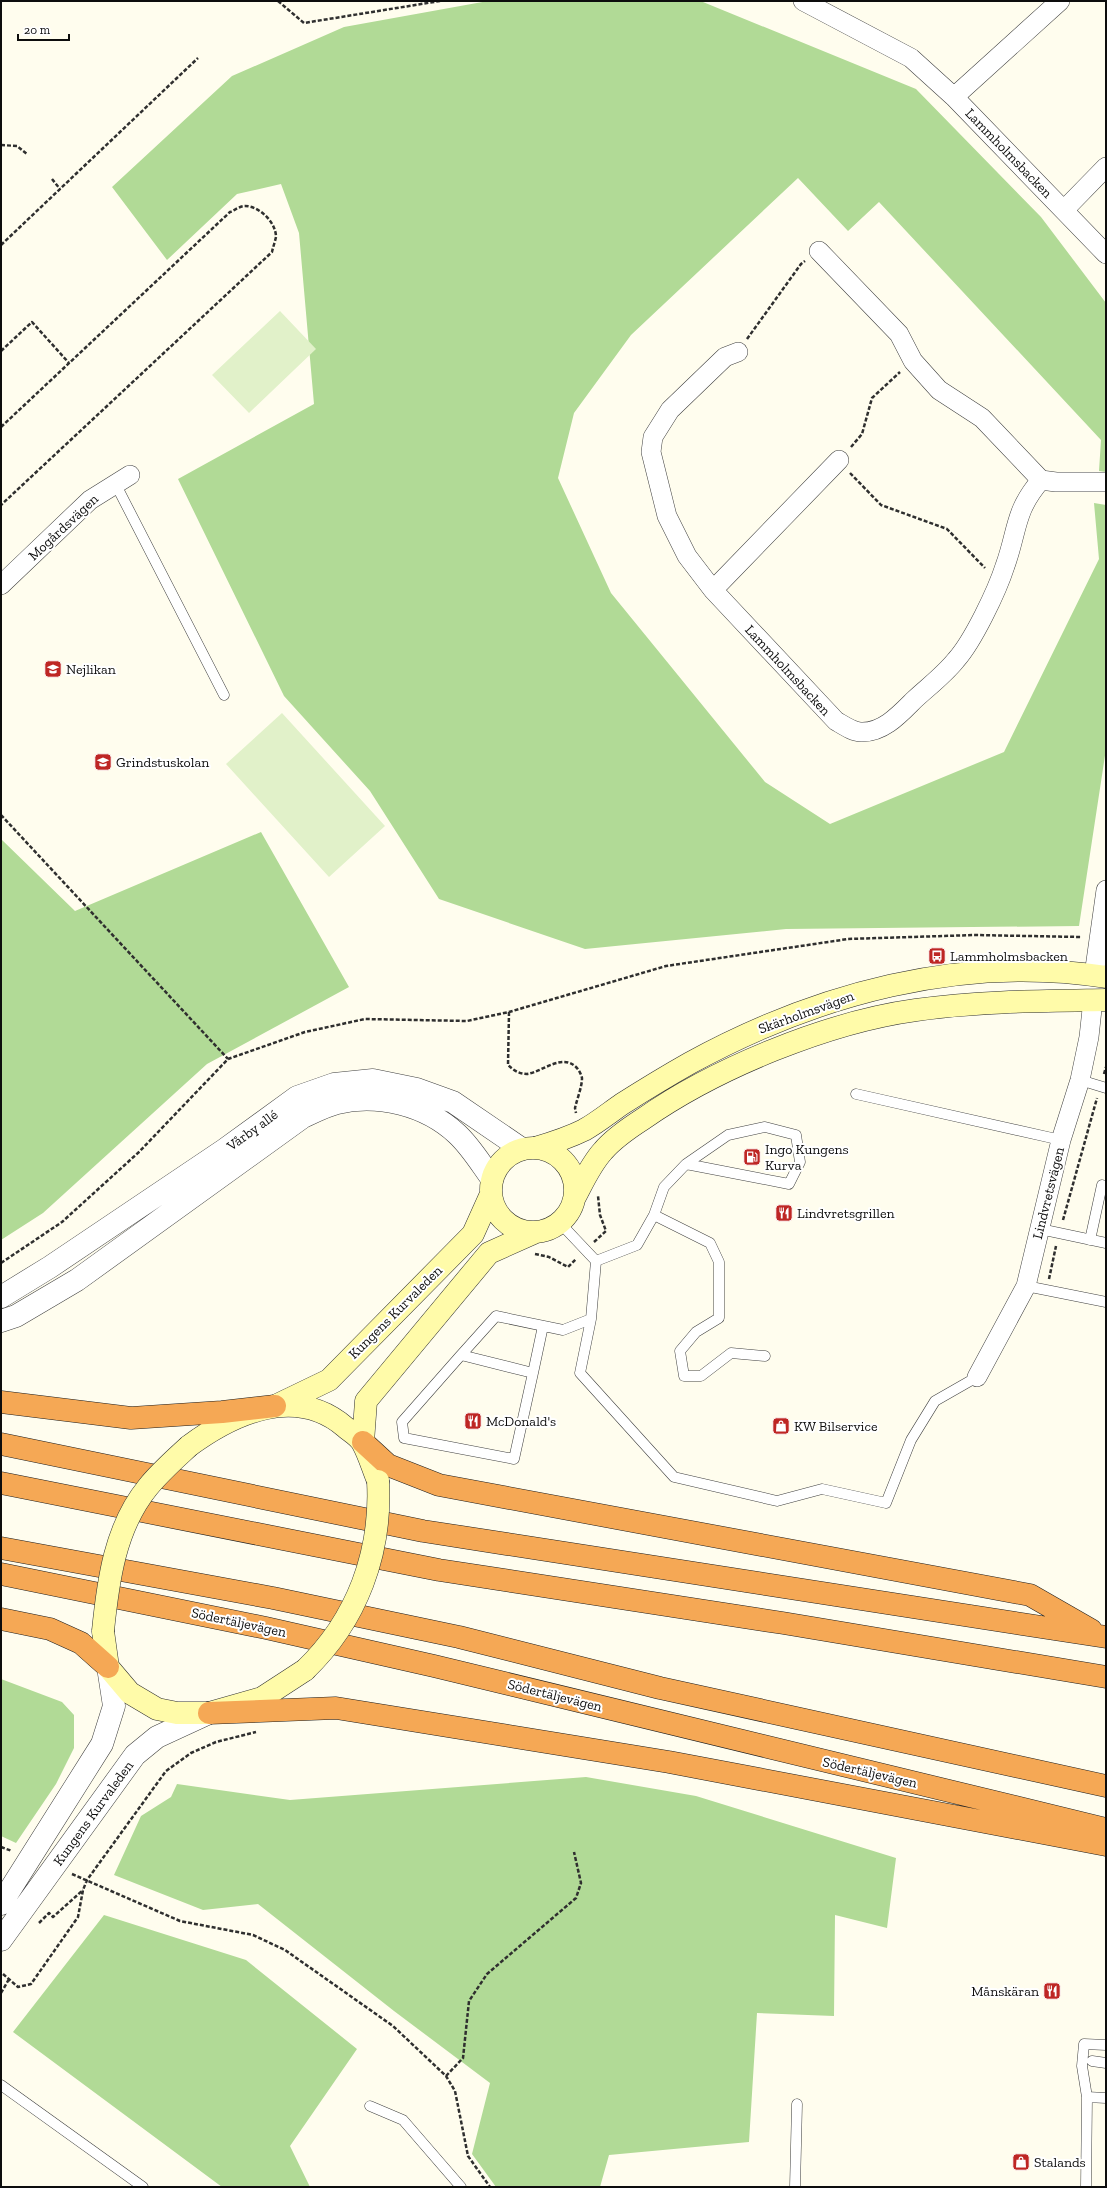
<svg xmlns="http://www.w3.org/2000/svg" width="1107" height="2188" viewBox="0 0 1107 2188" font-family="'Zilla Slab',serif">
  <rect width="100%" height="100%" fill="#fffdee"/>
  <!-- forest -->
  <path fill="#b1da96" d="M488,1L703,2L916,89L1041,217L1106,303V472L1099,471L1101,440L879,202L848,231L798,178L631,335L574,413L558,478L611,593L765,782L830,824L1004,752L1099,559L1094,503L1106,505V749L1079,926L786,929L585,949L439,899L370,791L284,696L178,479L314,404L299,233L281,184L237,194L167,260L112,187L232,76L344,27Z
    M261,832L349,987L207,1064L43,1213L1,1240V839L75,911Z
    M1,1679L62,1702L74,1715V1748L56,1784L16,1843L1,1836Z
    M586,1777L696,1796L896,1858L887,1928L835,1915L834,2016L757,2013L749,2142L609,2155L600,2187H496L472,2154L490,2083L394,2011L258,1904L203,1910L114,1875L141,1816L171,1797L177,1784L290,1800Z
    M104,1915L246,1960L357,2049L290,2146L310,2187H222L13,2032Z"/>
  <!-- pitch -->
  <path fill="#e1f1c9" d="M280,311L316,349L249,413L212,375Z
    M282,713L385,826L329,877L226,764Z"/>
  <g fill="none" stroke-linecap="round" stroke-linejoin="round">
    <defs>
      <path id="service" d="M115,483L224,695
        M1080,1080L1106,1088
        M856,1094L1061,1140
        M654,1215L710,1243L719,1262V1318L696,1332L680,1351L684,1376H701L731,1353L765,1356
        M1040,1229L1106,1243
        M1090,1240L1102,1185L1106,1186
        M596,1261L637,1245L654,1215L664,1187L686,1164L789,1184L800,1162L796,1135L765,1127L728,1135L686,1164
        M1026,1286L1106,1302
        M591,1319L580,1373L674,1477L777,1501L822,1489L886,1503L911,1440L935,1401L977,1377
        M543,1326L533,1373L461,1355L496,1316L563,1330L591,1319L596,1261L561,1224
        M461,1355L402,1422L404,1438L514,1459L533,1373
        M1106,2045L1084,2044L1082,2066L1087,2097L1106,2098
        M1092,2061L1106,2063
        M1,2085L143,2187
        M370,2106L403,2120L461,2187
        M795,2187L797,2104
        M1086,2187L1087,2097"/>
      <path id="minor" d="M803,1L911,58L954,97L1106,254
        M954,97L1060,1
        M1064,210L1106,167
        M819,251L899,334L913,361L939,390L982,418L1041,480
        M738,352L725,357L670,410L653,437L651,452L667,516L687,556L713,590L836,721C843,725 853,732 861,732C883,733 900,714 914,700C928,687 944,675 956,660C973,641 997,591 1005,566C1018,530 1014,511 1041,480L1056,482H1106
        M1,585L90,500L130,475
        M713,590L839,460
        M1094,975L1106,890
        M977,1377L1026,1286L1061,1140L1080,1080L1089,1037L1093,1000"/>
      <path id="tertiary" d="M1,1297L50,1267L224,1150L297,1097L334,1084L373,1080L417,1089L453,1102L522,1149
        M1,1321L16,1316L77,1280L303,1117C314,1112 325,1106 337,1103C378,1093 426,1105 457,1134C471,1147 481,1164 492,1179
        M1,1904L102,1744L114,1706L108,1667
        M1,1940L135,1755L157,1737L209,1713"/>
      <path id="secondary" d="M535,1148C552,1143 568,1138 584,1130C597,1123 609,1113 622,1104C644,1090 667,1076 690,1063C816,994 962,954 1106,977
        M491 1190a42 42 0 1 1 84 0a42 42 0 1 1-84 0Z
        M575,1197C583,1182 591,1164 603,1151C614,1138 629,1128 643,1119C716,1068 828,1022 916,1010C979,1001 1042,1001 1106,1000
        M275,1406L329,1380L473,1234L491,1194
        M363,1442L366,1401L489,1253L536,1232
        M189,1446C234,1413 296,1385 345,1427C351,1432 360,1437 363,1444C369,1455 373,1469 378,1481
        M103,1631L108,1667L130,1693L157,1709L177,1713H209L262,1698L305,1670"/>
      <path id="motorway" d="M1,1402L131,1418L222,1412L275,1406
        M363,1442L388,1465L439,1485L1030,1595L1091,1630
        M1,1444L423,1531L1106,1637
        M1,1483L439,1570L783,1623L1106,1677
        M1,1548L273,1598L459,1637L660,1688L1106,1786
        M1,1574L266,1628L434,1666L1106,1829
        M1,1619L50,1629L81,1643L108,1667
        M209,1713L336,1708L669,1762L1106,1845"/>
    </defs>
    <!-- service casing -->
    <use href="#service" stroke="#404040" stroke-width="11"/>
    <!-- minor casing -->
    <use href="#minor" stroke="#404040" stroke-width="20"/>
    <!-- tertiary casing -->
    <use href="#tertiary" stroke="#404040" stroke-width="23"/>
    <!-- secondary casing -->
    <use href="#secondary" stroke="#2f2f2f" stroke-width="23"/>
    <!-- motorway casing -->
    <use href="#motorway" stroke="#1e1e1e" stroke-width="23"/>
    <!-- path -->
    <path stroke="#2f2f2f" stroke-width="2.5" stroke-dasharray="4 2" stroke-linecap="butt" d="M278,1L304,23L440,1
      M1,145L17,146L27,154
      M52,179L60,189
      M1,245L198,58
      M747,339L801,264L805,261
      M1,351L32,322L69,363
      M1,427L230,212C235,210 240,206 245,206C259,206 276,222 276,237C275,242 273,247 272,252L1,505
      M851,447L862,434L872,398L900,372
      M850,473L881,505L947,529L985,568
      M1,815L228,1059
      M509,1012L508,1065C513,1070 519,1074 527,1074C542,1072 562,1053 576,1067C579,1070 581,1074 582,1078C582,1087 577,1099 575,1108L576,1113
      M1104,1074L1106,1067
      M1063,1220L1097,1098
      M594,1242L606,1231L600,1215L598,1196
      M535,1254L549,1257L568,1267L576,1259
      M1,1263L62,1222L139,1152L228,1059L305,1032L365,1019L467,1021L509,1012L666,966L848,939L974,935L1082,937
      M1049,1279L1056,1246
      M1,1847L12,1851
      M72,1874L180,1921L253,1935L285,1950L393,2026L446,2076L455,2091L468,2156L490,2187
      M39,1923L49,1913L53,1917L83,1890
      M3,1974L18,1987L31,1984L78,1917L83,1890L87,1880L166,1771L191,1753L216,1742L256,1732
      M1,1993L9,1979
      M446,2076L463,2058L469,2001L487,1974L576,1898L581,1883L574,1852"/>
    <!-- service -->
    <use href="#service" stroke="#fff" stroke-width="10"/>
    <!-- minor -->
    <use href="#minor" stroke="#fff" stroke-width="19"/>
    <!-- tertiary -->
    <use href="#tertiary" stroke="#fff" stroke-width="22"/>
    <!-- secondary -->
    <use href="#secondary" stroke="#fffba9" stroke-width="22"/>
    <!-- motorway -->
    <use href="#motorway" stroke="#f5a855" stroke-width="22"/>
    <defs>
      <path id="secondary-bridge" d="M103,1631C108,1581 115,1527 148,1487C160,1472 175,1459 189,1446
        M305,1670C357,1620 382,1553 378,1481"/>
    </defs>
    <!-- secondary-bridge casing -->
    <use href="#secondary-bridge" stroke="#2f2f2f" stroke-width="23" stroke-linecap="butt"/>
    <!-- secondary-bridge -->
    <use href="#secondary-bridge" stroke="#fffba9" stroke-width="22"/>
  </g>
  <!-- icons -->
  <defs>
    <symbol id="school-square" viewBox="-11 -11 22 22"><rect x="-9" y="-9" width="18" height="18" rx="4" fill="#be2624" stroke="#fff"/><path d="M0-5L7-2L0 1L-7-2ZM-4 1L0 2.5L4 1V4Q0 6-4 4Z" fill="#fff"/></symbol>
    <symbol id="bus-square" viewBox="-11 -11 22 22"><rect x="-9" y="-9" width="18" height="18" rx="4" fill="#be2624" stroke="#fff"/><path d="M-5-6H5V4H4V6H2V4H-2V6H-4V4H-5ZM-3.5-4V0h7V-4ZM-3.5 1.2v1.5H-2V1.2ZM2 1.2v1.5H3.5V1.2Z" fill="#fff"/></symbol>
    <symbol id="fuel-square" viewBox="-11 -11 22 22"><rect x="-9" y="-9" width="18" height="18" rx="4" fill="#be2624" stroke="#fff"/><path d="M-5.5-6h7V0h2V4h1.3V-2.5L3-4.5l.8-.8L6-3V5H2.5V1h-1V6h-7ZM-4.2-4.7v3.2H.2V-4.7Z" fill="#fff"/></symbol>
    <symbol id="restaurant-square" viewBox="-11 -11 22 22"><rect x="-9" y="-9" width="18" height="18" rx="4" fill="#be2624" stroke="#fff"/><path d="M-5-6h1v4h1v-4h1v4h1v-4h1v5L-1.5 .5V6h-2V.5L-5-1ZM5-6V6H3V1.5H1.5Q1.5-4 5-6Z" fill="#fff"/></symbol>
    <symbol id="shop-square" viewBox="-11 -11 22 22"><rect x="-9" y="-9" width="18" height="18" rx="4" fill="#be2624" stroke="#fff"/><path d="M-5-2.5h2.3a2.7 3.5 0 0 1 5.4 0H5L5.5 6h-11ZM-1.5-2.5h3a1.5 2.3 0 0 0-3 0Z" fill="#fff"/></symbol>
  </defs>
  <g fill-rule="evenodd">
    <use href="#school-square" x="43" y="659" width="20" height="20"/>
    <use href="#school-square" x="93" y="752" width="20" height="20"/>
    <use href="#bus-square" x="927" y="946" width="20" height="20"/>
    <use href="#fuel-square" x="742" y="1147" width="20" height="20"/>
    <use href="#restaurant-square" x="774" y="1203" width="20" height="20"/>
    <use href="#restaurant-square" x="463" y="1411" width="20" height="20"/>
    <use href="#shop-square" x="771" y="1416" width="20" height="20"/>
    <use href="#restaurant-square" x="1042" y="1981" width="20" height="20"/>
    <use href="#shop-square" x="1011" y="2152" width="20" height="20"/>
  </g>
  <g text-anchor="middle" stroke-width="4" stroke-linejoin="round" paint-order="stroke">
    <!-- street labels -->
    <g font-size="14" fill="#0d0d0d" stroke="#fff">
      <text transform="translate(1009 153) rotate(46)" y="5">Lammholmsbacken</text>
      <text transform="translate(63 527) rotate(-43)" y="5">Mogårdsvägen</text>
      <text transform="translate(788 670) rotate(47)" y="5">Lammholmsbacken</text>
      <text transform="translate(806 1012) rotate(-20)" y="5">Skärholmsvägen</text>
      <text transform="translate(252 1130) rotate(-36)" y="5">Vårby allé</text>
      <text transform="translate(1048 1193) rotate(-76)" y="5">Lindvretsvägen</text>
      <text transform="translate(395 1312) rotate(-45)" y="5">Kungens Kurvaleden</text>
      <text transform="translate(239 1622) rotate(12)" y="5">Södertäljevägen</text>
      <text transform="translate(555 1695) rotate(14)" y="5">Södertäljevägen</text>
      <text transform="translate(870 1772) rotate(13)" y="5">Södertäljevägen</text>
      <text transform="translate(93 1813) rotate(-54)" y="5">Kungens Kurvaleden</text>
    </g>
    <!-- poi labels -->
    <g font-size="14" fill="#0d0d0d" stroke="#fff" text-anchor="start">
      <text x="66" y="674">Nejlikan</text>
      <text x="116" y="767">Grindstuskolan</text>
      <text x="950" y="961">Lammholmsbacken</text>
      <text x="765" y="1154">Ingo Kungens<tspan x="765" dy="16">Kurva</tspan></text>
      <text x="797" y="1218">Lindvretsgrillen</text>
      <text x="486" y="1426">McDonald's</text>
      <text x="794" y="1431">KW Bilservice</text>
      <text x="1039" y="1996" text-anchor="end">Månskäran</text>
      <text x="1034" y="2167">Stalands</text>
    </g>
  </g>
  <!-- border -->
  <rect width="1107" height="2188" fill="none" stroke="#0d0d0d" stroke-width="4"/>
  <!-- scale -->
  <path d="M18 34v6h51v-6" fill="none" stroke="#0d0d0d" stroke-width="2"/>
  <text x="24" y="34" font-size="12" fill="#0d0d0d" stroke="#ffffff" stroke-width="3" paint-order="stroke">20 m</text>
</svg>
